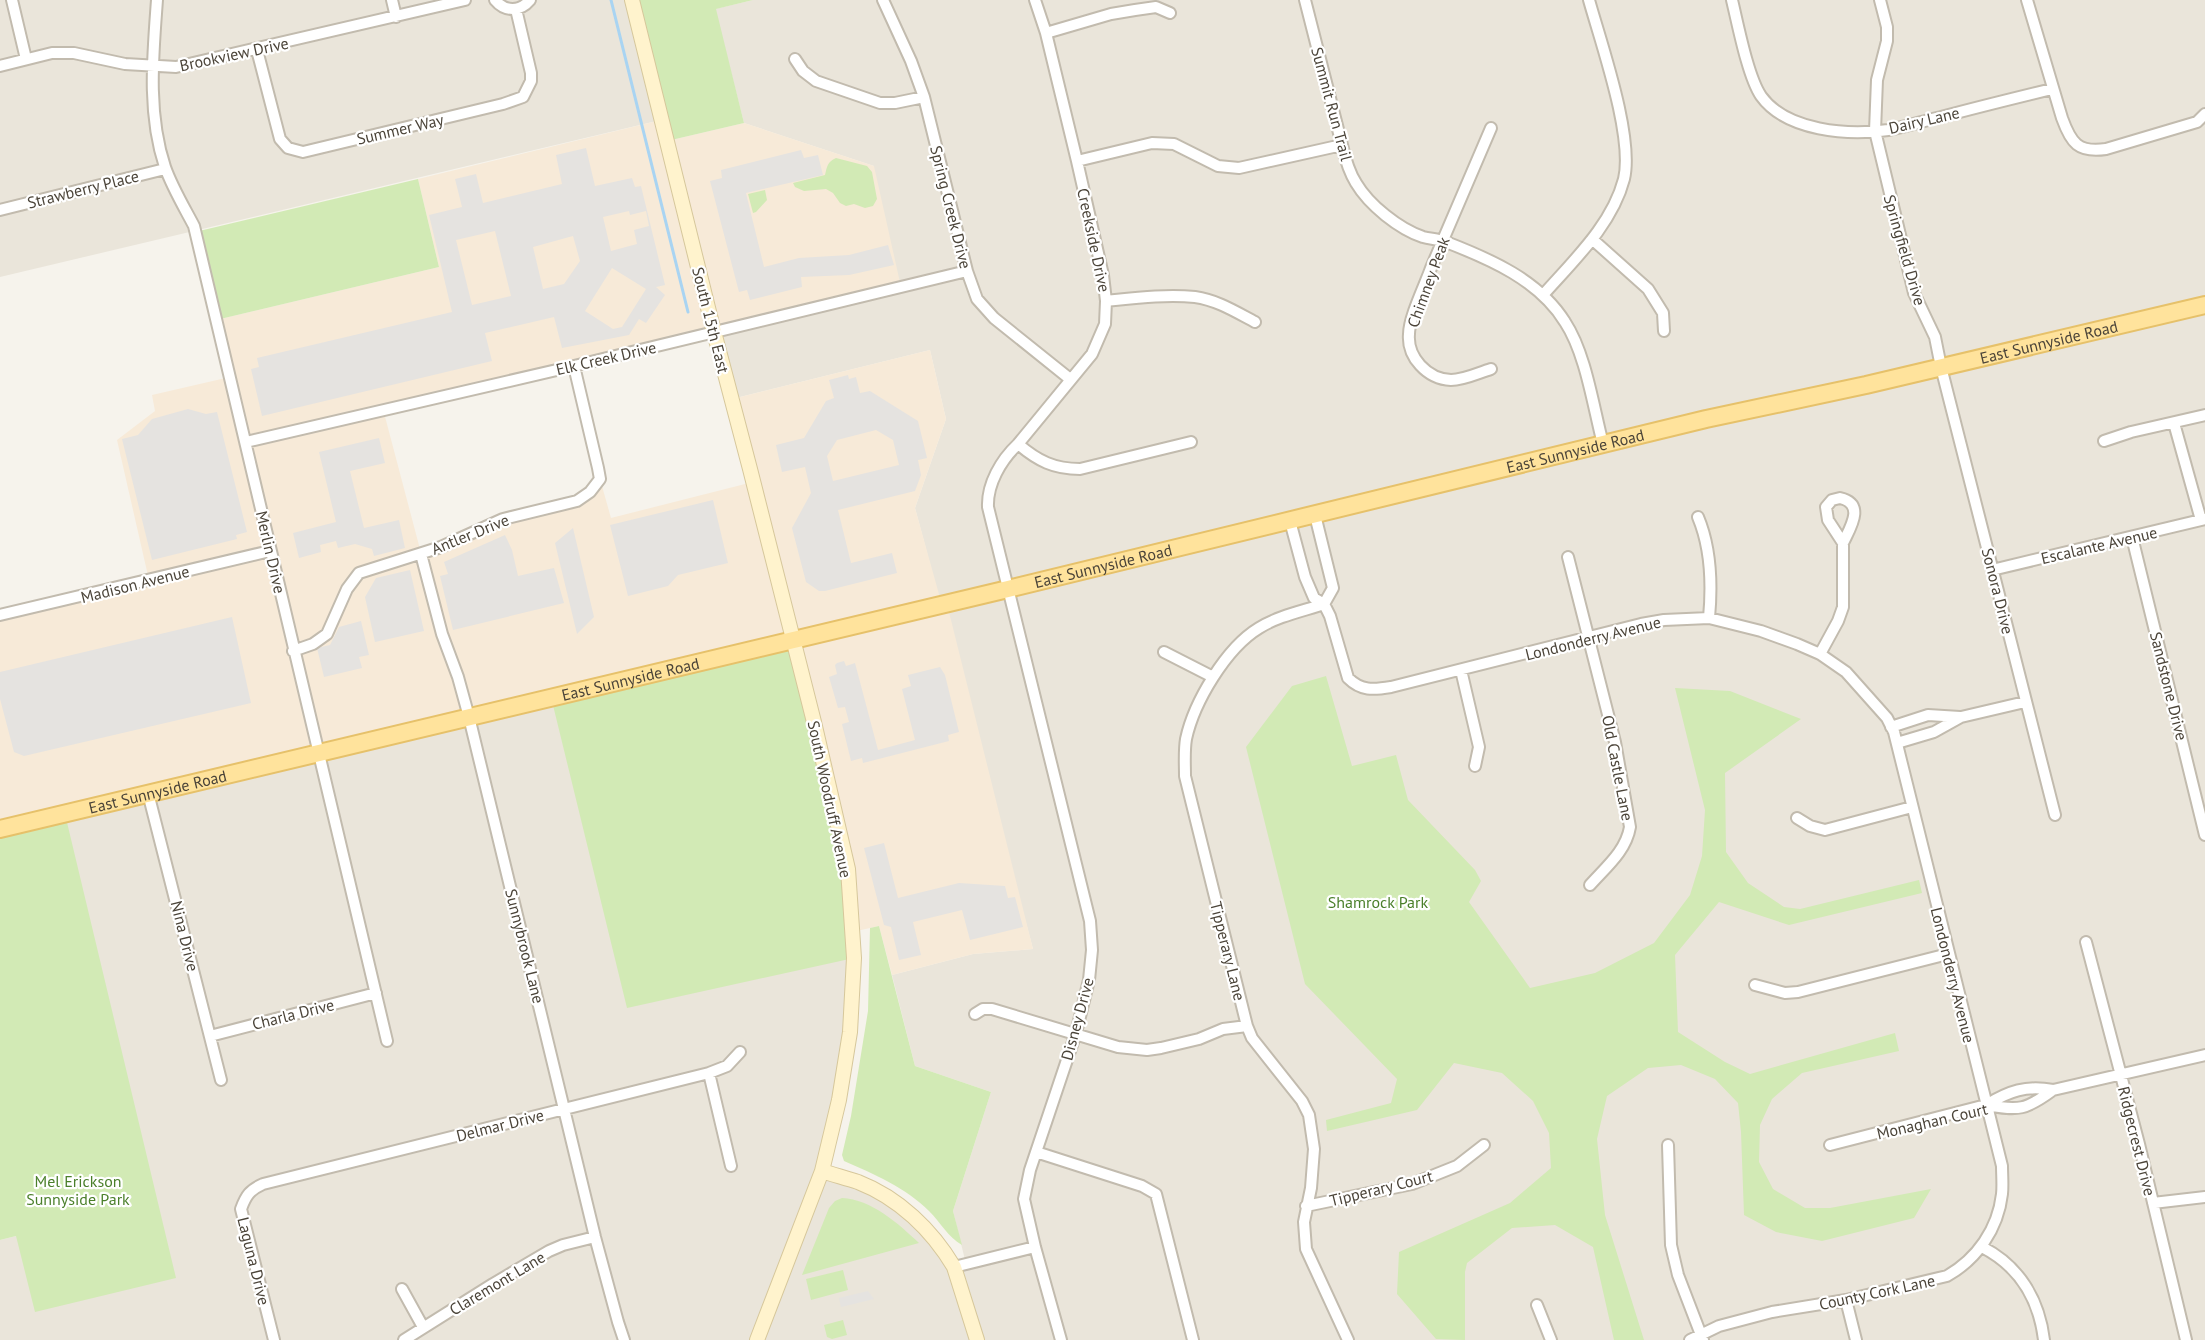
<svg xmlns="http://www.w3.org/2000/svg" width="2205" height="1340" viewBox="0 0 2205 1340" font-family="'PT Sans',sans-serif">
  <rect width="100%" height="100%" fill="#f6f3ec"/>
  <!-- residential -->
  <path fill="#eae5da" d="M0,0H632L661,120L0,277Z
    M753,0H2205V1340H0V1240L16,1236L65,814L551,697L854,958L850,1032L822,1171L899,1205L954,1267L966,1264L953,1211L991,1092L915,1066L892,975L973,954L1033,949L915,508L946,419L930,350L732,399L714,332L874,166L744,123L715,9Z"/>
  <!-- commercial -->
  <path fill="#f7ead8" d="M661,120L667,141L744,123L874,166L901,287L383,409L421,553L503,519L577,501L600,479L611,518L753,482L732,399L930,350L946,419L915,508L942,605L947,604L1033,949L973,954L892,975L879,926L852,932L793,640L0,829V615L149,580L117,440L155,411L152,395L230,377L216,320L439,267L418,179Z"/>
  <!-- green -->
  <path fill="#d2eab5" d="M632,0H753L716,9L744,123L667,141Z
    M836,158L867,166L872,172L877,199L873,206L865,208L854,204L846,206L840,203L833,193L826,189L804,191L795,187L793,183L825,175C827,167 827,162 836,158Z
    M418,179L439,267L216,320L195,232Z
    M765,190L767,200L756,212L753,213L748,194Z
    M793,640L846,860L854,958L627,1008L551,697Z
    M1326,676L1352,766L1396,755L1408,800L1475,870L1481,881L1469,902L1530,988L1595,973L1654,943L1690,895L1702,856L1705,810L1675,688L1730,691L1801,719L1725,773L1726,852L1748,883L1784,907L1800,909L1919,880L1922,893L1789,925L1719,902L1675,955L1678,1032L1725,1062L1750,1074L1895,1033L1899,1051L1802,1073L1772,1099L1760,1125L1759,1162L1773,1189L1805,1208H1830L1931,1189L1914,1218L1822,1241L1776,1232L1744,1215L1741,1132L1738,1103L1715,1079L1681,1065L1648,1068L1607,1096L1597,1139L1605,1215L1644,1340H1614L1593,1247L1555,1225L1512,1228L1467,1263L1465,1272V1340L1436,1339L1397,1294L1399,1252L1510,1203L1551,1168L1549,1133L1533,1101L1502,1073L1454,1063L1417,1110L1327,1131L1326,1120L1391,1103L1397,1079L1305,984L1246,747L1292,686Z
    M65,814L176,1278L35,1312L16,1236L0,1240V829Z
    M879,926L915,1066L991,1092L953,1211L962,1245C948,1237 941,1223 929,1211C906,1188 874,1174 844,1161L842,1155L851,1116L868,1011L870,928Z
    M842,1198C871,1199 899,1224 919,1243L802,1275L829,1208L835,1201Z
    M843,1270L848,1290L811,1300L806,1279Z
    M843,1320L847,1335L832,1339L827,1337L824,1325Z"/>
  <!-- parking -->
  <path fill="#e5e3e0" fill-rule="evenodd" d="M586,148L595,186L632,178L635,187L641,186L665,285L656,287L665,295L646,323L639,319L629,335L562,348L554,317L485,333L492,361L262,416L251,369L259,367L257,358L452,312L429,215L462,207L455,179L476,174L483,203L562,184L556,155ZM629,211L630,215L646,211L649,226L634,230L637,244L611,251L603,217ZM495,231L511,296L472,305L456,240ZM573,236L580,261L564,284L543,289L533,247ZM612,268L646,289L622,327L613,329L585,311Z
    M801,150L804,158L818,155L823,175L746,193L764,267L799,258L849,255L888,245L894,265L849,275L801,277L802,287L750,300L747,290L739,292L710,181L722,178L721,170Z
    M848,375L849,379L856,377L860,393L870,391L918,421L927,458L918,460L921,475L915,491L838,510L851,563L892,553L897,573L825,591H819L806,582L792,528L811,493L805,467L782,472L776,445L804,438L826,401L834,398L829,380ZM876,430L893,440L899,465L833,481L827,456L837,440Z
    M188,409L206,414L217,412L247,532L236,535L237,539L152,560L122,439L138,435L152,419Z
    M379,438L385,463L350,471L364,528L399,520L405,548L374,556L372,549L355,544L338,548L336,541L320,545L321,552L299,558L293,533L336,522L319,452Z
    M713,500L728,563L678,575L668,586L628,596L610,525Z
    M573,528L594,617L577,634L555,543Z
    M505,535L512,550L518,576L554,568L564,603L453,630L440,576L448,574L444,562Z
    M410,570L424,631L375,642L365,597L376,578Z
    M232,617L251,703L24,756L14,752L0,699V672Z
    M361,621L369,655L359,657L362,668L324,677L317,648L330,645L339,627Z
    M844,661L846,666L855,663L878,750L915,740L902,689L911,686L908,675L940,667L945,675L959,732L948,735L949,741L863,763L862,758L851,761L842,724L849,722L845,707L838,708L829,677L837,674L835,665L837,663Z
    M884,843L898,898L959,883L1005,886L1008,898L1015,897L1023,927L970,940L962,910L913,922L921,955L899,960L891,927L884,925L864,848Z
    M868,1291L874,1299L841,1307L839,1298Z"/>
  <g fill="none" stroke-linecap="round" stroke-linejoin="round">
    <!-- stream -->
    <path stroke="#a9d4f2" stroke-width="3" d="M611,0L688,312"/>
    <defs>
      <path id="street" d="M12,0L26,59
        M157,0C153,55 147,113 165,167C172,187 184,207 194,226L387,1041
        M392,0L396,17
        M495,0C505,12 520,12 530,0
        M883,0L911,61L924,97L967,271L977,299L994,318L1070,379
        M1035,0L1046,33L1077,161L1103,275L1106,301L1105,324L1092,354L1018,444C1001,460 987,484 988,507L1090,921L1092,950L1089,980L1076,1033L1030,1170L1024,1199L1035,1247L1061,1340
        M1305,0L1342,145C1345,158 1349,172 1356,183C1369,205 1399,229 1423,237C1431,239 1438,239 1446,242C1490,259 1539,280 1565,322C1586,354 1593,406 1603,444
        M1732,0C1738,25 1748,77 1761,96C1786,131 1848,136 1888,130C1905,127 1923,121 1941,117C1978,107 2015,98 2052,89
        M1880,0L1887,27V41L1877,80L1875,131L1914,293L1935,337L1941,367L2055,815
        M2027,0L2062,118C2071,143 2078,153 2106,149L2197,122L2205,114
        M1046,33L1111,14L1135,10L1156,7L1170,13
        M257,50L280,139L288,148L303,152L503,104L523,97L531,81V73L516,9
        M795,59L803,71L816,81L880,103H895L924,97
        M0,66L52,53H74L125,64L176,67L465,0
        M1491,128C1471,175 1451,222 1431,268C1425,285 1409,317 1409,334C1407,357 1427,379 1451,380C1464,380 1478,373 1491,369
        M1077,161L1152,143L1174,144L1218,166L1239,168L1342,145
        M0,210L165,169
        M1592,239L1648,289L1663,313L1664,331
        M1543,295C1573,261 1612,225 1624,179C1634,137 1601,43 1589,0
        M1106,301C1135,298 1166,294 1195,297C1217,300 1236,312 1255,322
        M2174,423L2201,520
        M2104,441L2131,432L2205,415
        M246,442L574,366L967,271
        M1018,444C1038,461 1054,469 1080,469L1191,442
        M1840,498C1866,504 1850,528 1843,543L1828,520L1826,507L1832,500Z
        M1315,515L1333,588L1324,604
        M1698,517C1711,548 1712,586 1709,618
        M1290,521L1305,577L1314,598L1324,604L1330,616L1348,678C1361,691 1373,690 1391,687L1641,624L1664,620L1709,618L1761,631L1797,644L1820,654L1846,672L1887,718L1894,732L2002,1166C2002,1175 2003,1185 2002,1194C1998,1229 1977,1259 1947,1276L1846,1300L1772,1312L1719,1326L1690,1340
        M2132,537L2205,835
        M421,554L442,634L458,677L469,717L595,1237L618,1322L624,1340
        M1568,557L1615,742L1630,827C1626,851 1606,867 1590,885
        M1992,570L2205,519
        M1324,604C1303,611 1278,616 1259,628C1226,648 1194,702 1186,739C1184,751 1185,764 1185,776L1247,1026L1252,1038L1302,1101L1309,1115L1314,1149L1311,1188L1304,1222L1306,1249L1348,1340
        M0,615L270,551
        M293,651L313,644L327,634L347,589L359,573L441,547L503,519L577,501L590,492L600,479L598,468L574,366
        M1164,652L1213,677
        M1820,654L1838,621L1843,607V543
        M1461,670L1479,747L1475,766
        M1891,727L1928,715L1960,717
        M1897,743L1934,732L1961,717L2025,702
        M148,793L221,1080
        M1797,818L1810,826L1825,830L1912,807
        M2086,942L2139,1144L2186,1340
        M1755,985L1785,993L1798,992L1948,954
        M975,1014L983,1009H992L1118,1047L1147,1050L1161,1048L1199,1039L1223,1029L1247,1026
        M210,1036L376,993
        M709,1073L731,1166
        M1986,1105C2009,1091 2026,1085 2053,1090
        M1668,1145L1671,1245L1678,1275L1703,1340
        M1830,1145L1986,1105C2019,1111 2026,1110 2053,1090L2205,1055
        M1036,1152L1142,1186L1156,1194L1193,1340
        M2153,1203L2205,1197
        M1306,1206L1412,1184L1457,1166L1484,1145
        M1982,1247C2019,1266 2039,1299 2044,1340
        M954,1267L1035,1247
        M402,1289L423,1327
        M1846,1300L1856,1340
        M1537,1305L1551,1340
        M274,1340L241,1209C246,1195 250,1190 263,1184L709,1073L727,1066L740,1052
        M404,1340L493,1284L549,1251L563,1245L595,1237"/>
      <path id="secondary" d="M632,0L714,332L750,469L814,722L848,869L854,958L850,1032L839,1100L822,1171L757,1340
        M822,1171C834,1175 846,1178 858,1182C899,1198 932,1230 954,1267L977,1340"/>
      <g id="primary">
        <path id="s1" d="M0,829L1008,589L1706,419L1866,385L2205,305"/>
      </g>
    </defs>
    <!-- street casing -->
    <use href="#street" stroke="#c2bbae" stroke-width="14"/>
    <!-- secondary casing -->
    <use href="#secondary" stroke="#d6c79b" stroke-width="16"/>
    <!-- primary casing -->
    <use href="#primary" stroke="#e6c16a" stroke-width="20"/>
    <!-- street -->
    <use href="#street" stroke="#fff" stroke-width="10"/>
    <!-- secondary -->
    <use href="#secondary" stroke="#fff3cd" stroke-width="14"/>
    <!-- primary -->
    <use href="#primary" stroke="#ffe39c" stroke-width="16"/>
  </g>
  <g text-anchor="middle" stroke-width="4.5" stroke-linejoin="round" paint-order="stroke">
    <!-- street labels -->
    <g font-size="16" fill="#4b4439" stroke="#fff">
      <text transform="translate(234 54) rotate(-12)" y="6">Brookview Drive</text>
      <text transform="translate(1332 104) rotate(75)" y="6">Summit Run Trail</text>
      <text transform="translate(1924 120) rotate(-13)" y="6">Dairy Lane</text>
      <text transform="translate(400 129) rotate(-13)" y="6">Summer Way</text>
      <text transform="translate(83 189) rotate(-14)" y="6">Strawberry Place</text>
      <text transform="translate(951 207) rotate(76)" y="6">Spring Creek Drive</text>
      <text transform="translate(1094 240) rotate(78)" y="6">Creekside Drive</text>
      <text transform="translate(1905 250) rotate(74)" y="6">Springfield Drive</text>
      <text transform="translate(1428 282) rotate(-70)" y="6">Chimney Peak</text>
      <text transform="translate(711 320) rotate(76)" y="6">South 15th East</text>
      <text dy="6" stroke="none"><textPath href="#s1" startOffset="2106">East Sunnyside Road</textPath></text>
      <text transform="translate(606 358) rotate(-13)" y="6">Elk Creek Drive</text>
      <text dy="6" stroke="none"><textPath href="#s1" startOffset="1620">East Sunnyside Road</textPath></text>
      <text transform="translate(470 534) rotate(-22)" y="6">Antler Drive</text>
      <text transform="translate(2099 545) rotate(-13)" y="6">Escalante Avenue</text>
      <text transform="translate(271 552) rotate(77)" y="6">Merlin Drive</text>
      <text dy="6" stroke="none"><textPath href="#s1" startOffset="1134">East Sunnyside Road</textPath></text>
      <text transform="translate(135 584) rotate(-14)" y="6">Madison Avenue</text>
      <text transform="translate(1998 591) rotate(76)" y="6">Sonora Drive</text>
      <text transform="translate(1593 638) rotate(-14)" y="6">Londonderry Avenue</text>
      <text dy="6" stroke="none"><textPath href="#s1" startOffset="648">East Sunnyside Road</textPath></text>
      <text transform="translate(2169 686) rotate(76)" y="6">Sandstone Drive</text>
      <text transform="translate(1618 768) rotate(79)" y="6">Old Castle Lane</text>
      <text dy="6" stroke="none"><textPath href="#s1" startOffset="162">East Sunnyside Road</textPath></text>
      <text transform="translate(830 799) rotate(78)" y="6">South Woodruff Avenue</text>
      <text transform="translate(185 936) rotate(76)" y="6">Nina Drive</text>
      <text transform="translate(525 946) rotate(76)" y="6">Sunnybrook Lane</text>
      <text transform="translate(1228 951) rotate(76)" y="6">Tipperary Lane</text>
      <text transform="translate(1953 975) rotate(76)" y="6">Londonderry Avenue</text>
      <text transform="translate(293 1014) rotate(-14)" y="6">Charla Drive</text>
      <text transform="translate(1077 1019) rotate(-75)" y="6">Disney Drive</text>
      <text transform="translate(1932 1121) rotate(-13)" y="6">Monaghan Court</text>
      <text transform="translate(500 1125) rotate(-14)" y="6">Delmar Drive</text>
      <text transform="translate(2137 1141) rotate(76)" y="6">Ridgecrest Drive</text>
      <text transform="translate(1381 1188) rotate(-14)" y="6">Tipperary Court</text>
      <text transform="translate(254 1261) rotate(76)" y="6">Laguna Drive</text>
      <text transform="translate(497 1283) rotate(-31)" y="6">Claremont Lane</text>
      <text transform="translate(1877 1292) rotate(-12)" y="6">County Cork Lane</text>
    </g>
    <!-- park labels -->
    <g font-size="16" fill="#4a7f2a" stroke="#fff">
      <text x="1378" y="908">Shamrock Park</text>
      <text x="78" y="1187">Mel Erickson<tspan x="78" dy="18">Sunnyside Park</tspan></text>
    </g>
  </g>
</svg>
